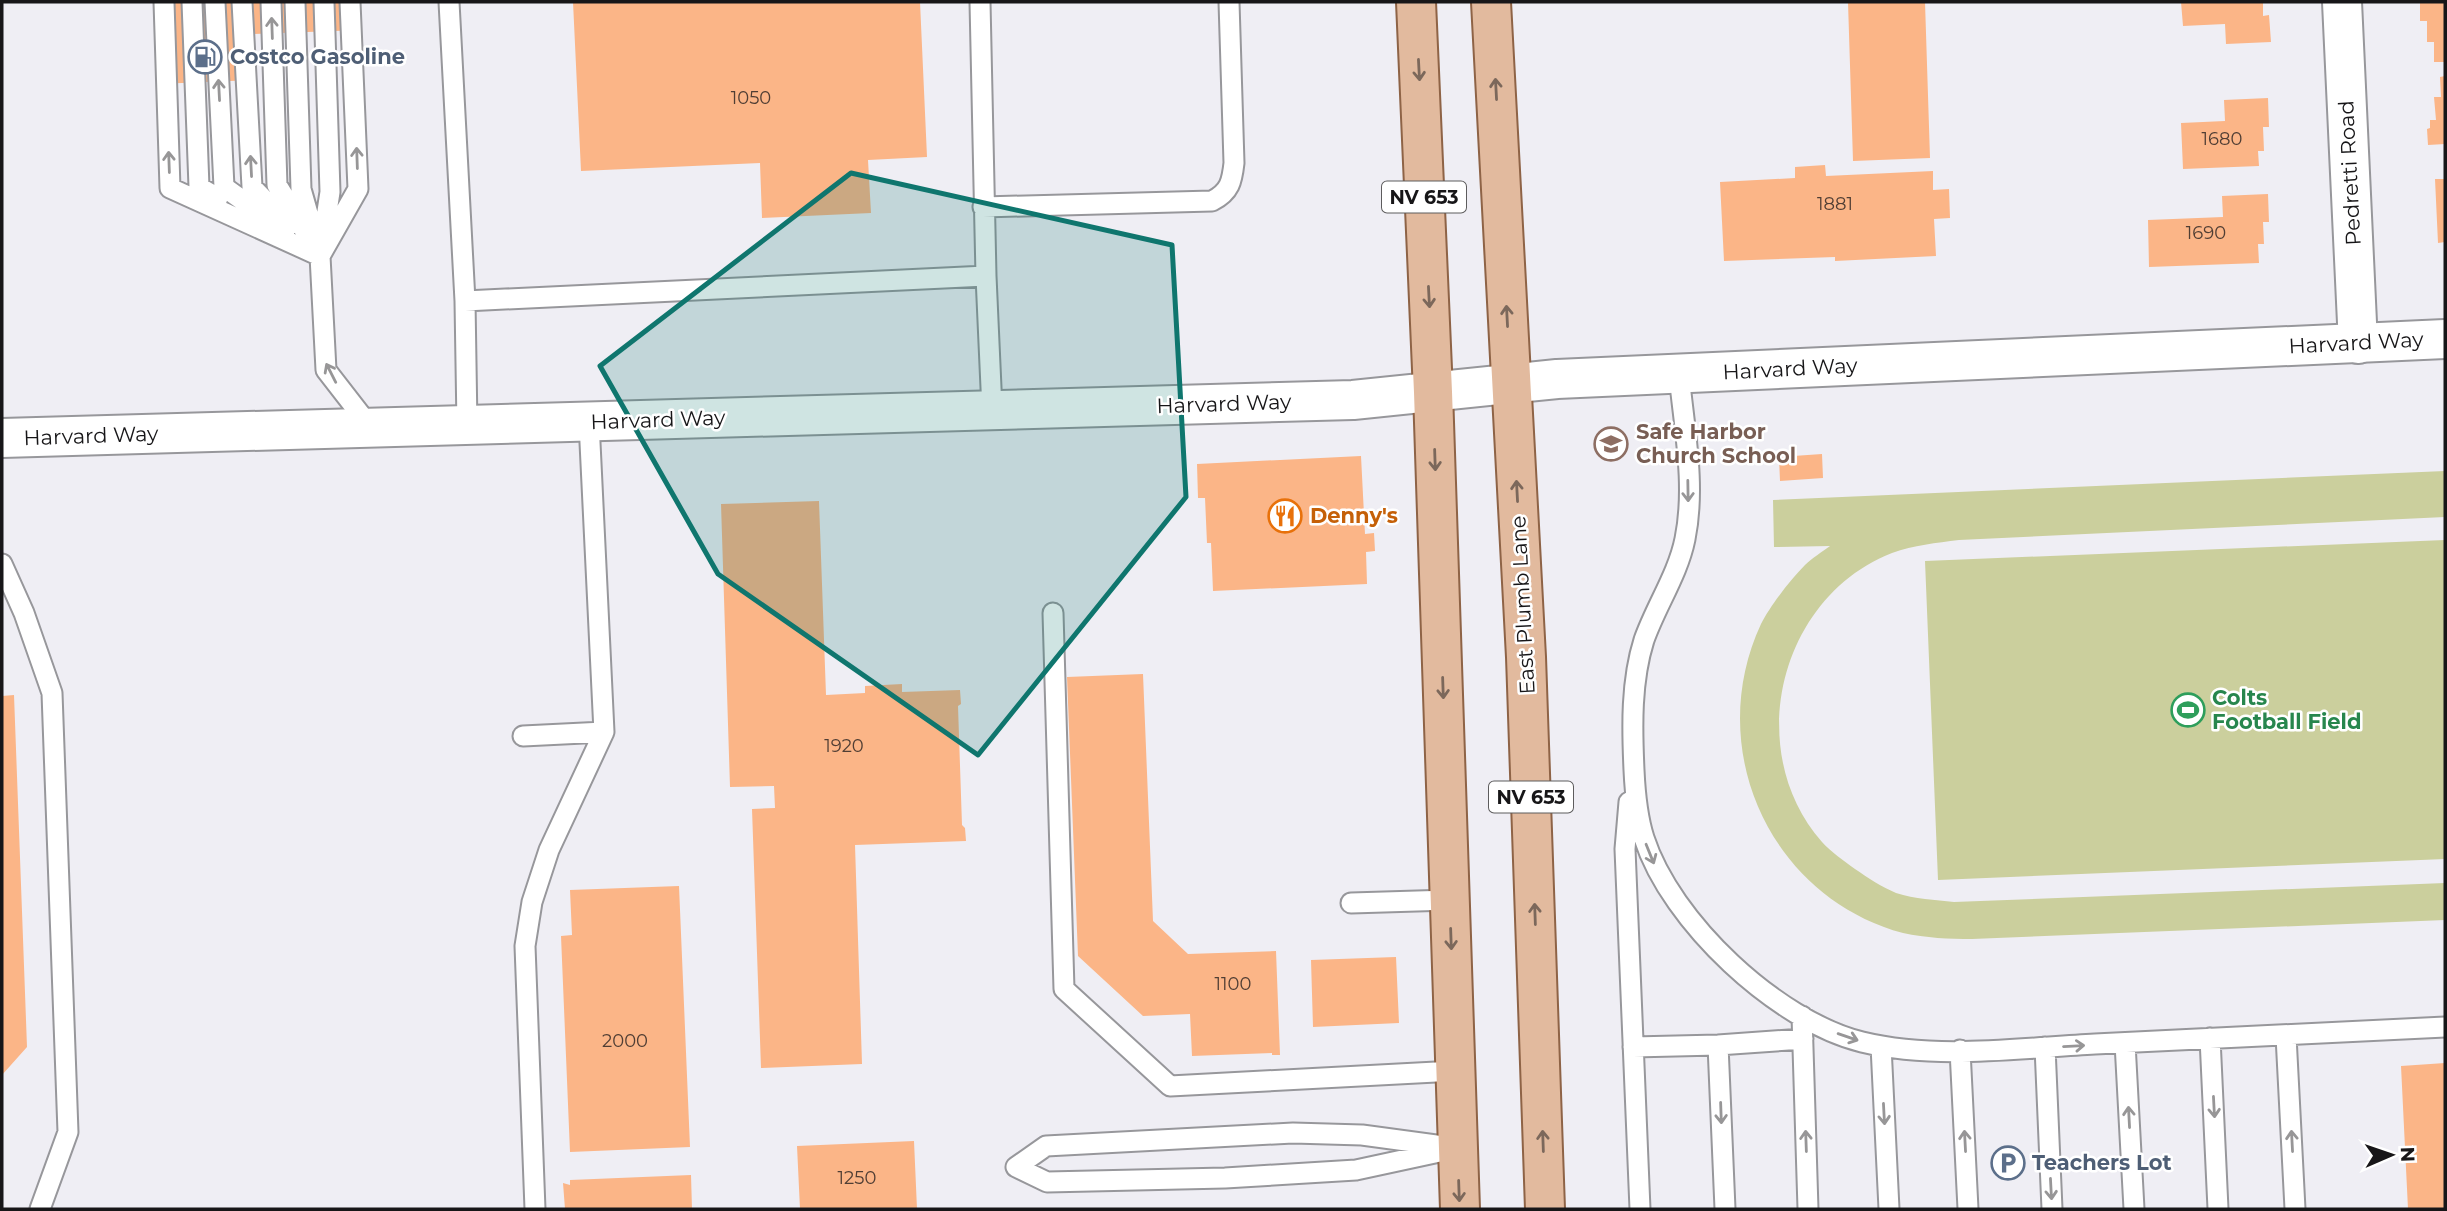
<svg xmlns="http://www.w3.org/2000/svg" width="2447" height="1211" viewBox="0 0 2447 1211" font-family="Montserrat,sans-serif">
  <rect width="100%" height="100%" fill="#efeef4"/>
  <!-- green -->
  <path fill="#cbcf9d" d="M2445,471V517L1959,540C1936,543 1914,545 1892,553C1779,597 1742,751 1822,842C1831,852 1844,861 1855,869C1868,878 1882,887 1896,893C1915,899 1935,900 1954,902L2445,883V920L1972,939C1949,939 1926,938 1903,933C1770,897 1703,749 1761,624C1770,606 1791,579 1805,565C1812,558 1822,552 1830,546L1774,547L1773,500Z
    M2445,540V859L1938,880L1925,561Z"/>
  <!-- building -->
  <path fill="#fbb587" d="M154,2H360L361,30L253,34L254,80L158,84Z
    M573,2H920L927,157L868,160L871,213L762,218L760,163L581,171Z
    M1848,2H1925L1930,158L1853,161Z
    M2181,2H2263V16L2269,15L2271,42L2226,44L2225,24L2183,26Z
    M2420,2H2445V62H2434V42H2427V21H2420Z
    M2445,76V144L2428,145L2427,129L2430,128V120H2436L2434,97H2441L2440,77Z
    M2268,98L2269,127H2263L2264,151H2258L2259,166L2183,169L2181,123L2225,121L2224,100Z
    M1825,165L1826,176L1933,171V190L1949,189L1950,218L1934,219L1936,256L1835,261V257L1724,261L1720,182L1795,178V167Z
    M2435,179H2445V242L2438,243Z
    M2268,194L2269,222H2263L2264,244H2258L2259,263L2149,267L2148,220L2223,217L2222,196Z
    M1822,454L1823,478L1780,481L1779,457Z
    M1361,456L1365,534L1374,533L1375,551L1366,552L1367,584L1213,591L1211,543H1207L1205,498H1198L1197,464Z
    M819,501L826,695L865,693V686L902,684V692L960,690L961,704L958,706L962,825L965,828L966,841L855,845L862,1064L761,1068L752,809L775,808L774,786L730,787L721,504Z
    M1143,674L1153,921L1188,954L1276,951L1280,1055H1272V1053L1192,1056L1190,1014L1143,1016L1078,956L1067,677Z
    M14,695L27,1047L2,1075V696Z
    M679,886L690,1147L570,1152L561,936L572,935L570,890Z
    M1396,957L1399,1023L1313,1027L1311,960Z
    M2445,1063V1209H2408L2401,1066Z
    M914,1141L917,1209H800L797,1146Z
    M691,1175L692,1209H565L563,1183L570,1185V1180Z"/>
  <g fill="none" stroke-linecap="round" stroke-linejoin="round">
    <defs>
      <path id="lane" d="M164,2L170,188L320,256
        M192,2L199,187L218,198
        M215,2L224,187L285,231
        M242,2L252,187L282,218
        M271,2L277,185L320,256
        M295,2L301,189L313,231
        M350,2L358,189L320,256L326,370L371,428
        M449,2L465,301L467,426
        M983,207L1212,201C1230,192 1232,181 1234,163L1229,2
        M322,244L330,192L324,2
        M986,276L992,410
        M465,301L986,276L980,2
        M1679,374C1684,428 1696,485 1685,539C1678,574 1656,606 1644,640C1631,681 1632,727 1634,770C1635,792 1637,816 1644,838C1671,922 1777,1021 1862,1042C1936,1060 2020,1048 2095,1044C2212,1038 2329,1033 2445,1027
        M2,564L24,613L52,693L68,1132L40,1209
        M1053,613L1064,989L1170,1086L1455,1071
        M523,736L604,732
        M1629,802L1625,849L1640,1209
        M1351,903L1450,900
        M1802,1016L1808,1209
        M2288,1035L2286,1036L2295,1209
        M2210,1038L2218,1209
        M2125,1043L2134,1209
        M1718,1045L1725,1209
        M1881,1046L1889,1209
        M1633,1047L1718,1045L1803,1039
        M2045,1047L2052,1209
        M1960,1050L1968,1209
        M1293,1133L1362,1135L1458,1148L1356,1170L1225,1178L1047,1182L1016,1167L1046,1146Z
        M535,1209L525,946L532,902L549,850L604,732L589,422"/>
      <path id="street" d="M2342,2L2358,344"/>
      <path id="secondary" d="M2,438L1353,400L1557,379L2445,339"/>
      <path id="primary" d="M1416,2L1433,392L1460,1209
        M1491,2L1526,657L1545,1209"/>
    </defs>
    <!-- lane casing -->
    <use href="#lane" stroke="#97979b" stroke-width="23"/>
    <!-- street casing -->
    <use href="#street" stroke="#97979b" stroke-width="42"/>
    <!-- secondary casing -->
    <use href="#secondary" stroke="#97979b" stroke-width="42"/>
    <!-- primary casing -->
    <use href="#primary" stroke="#8e6346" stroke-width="42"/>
    <!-- lane -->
    <use href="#lane" stroke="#fff" stroke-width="19"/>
    <!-- street -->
    <use href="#street" stroke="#fff" stroke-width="38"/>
    <!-- secondary -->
    <use href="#secondary" stroke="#fff" stroke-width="38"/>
    <!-- primary -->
    <use href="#primary" stroke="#e2ba9e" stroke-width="38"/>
  </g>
  <!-- one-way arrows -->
  <defs><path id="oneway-shaft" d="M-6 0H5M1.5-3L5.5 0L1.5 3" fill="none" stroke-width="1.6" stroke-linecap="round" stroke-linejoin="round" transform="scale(1.75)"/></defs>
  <g stroke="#979697">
    <use href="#oneway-shaft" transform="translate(272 28) rotate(-92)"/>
    <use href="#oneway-shaft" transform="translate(219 90) rotate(-93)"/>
    <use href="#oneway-shaft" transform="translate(357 158) rotate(-92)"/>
    <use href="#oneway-shaft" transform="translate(169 162) rotate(-92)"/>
    <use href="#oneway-shaft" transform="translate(251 166) rotate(-93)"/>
    <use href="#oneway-shaft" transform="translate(331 373) rotate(-117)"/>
    <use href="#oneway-shaft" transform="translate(1688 491) rotate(89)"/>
    <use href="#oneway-shaft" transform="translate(1650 854) rotate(68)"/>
    <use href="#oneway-shaft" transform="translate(1848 1037) rotate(19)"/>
    <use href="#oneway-shaft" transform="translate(2074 1046) rotate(-3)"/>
    <use href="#oneway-shaft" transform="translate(2214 1107) rotate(87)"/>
    <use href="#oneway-shaft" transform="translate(1721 1113) rotate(88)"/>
    <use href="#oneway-shaft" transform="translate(1884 1114) rotate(87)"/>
    <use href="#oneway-shaft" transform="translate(2129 1117) rotate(-93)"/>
    <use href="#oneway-shaft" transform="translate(1806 1141) rotate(-92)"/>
    <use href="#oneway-shaft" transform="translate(1965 1141) rotate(-93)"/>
    <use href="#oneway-shaft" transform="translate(2292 1141) rotate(-93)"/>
    <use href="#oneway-shaft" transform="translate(2051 1189) rotate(87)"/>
  </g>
  <g stroke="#7c685b">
    <use href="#oneway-shaft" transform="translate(1419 70) rotate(87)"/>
    <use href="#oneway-shaft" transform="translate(1496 89) rotate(-93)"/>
    <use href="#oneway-shaft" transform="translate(1429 297) rotate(87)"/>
    <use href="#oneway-shaft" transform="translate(1507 316) rotate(-93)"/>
    <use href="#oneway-shaft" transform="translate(1435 460) rotate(88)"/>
    <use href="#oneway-shaft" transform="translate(1517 491) rotate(-93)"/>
    <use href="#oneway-shaft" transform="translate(1443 688) rotate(88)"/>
    <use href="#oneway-shaft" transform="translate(1535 914) rotate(-92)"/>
    <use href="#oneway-shaft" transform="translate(1451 939) rotate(88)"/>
    <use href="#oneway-shaft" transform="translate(1543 1141) rotate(-92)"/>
    <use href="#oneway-shaft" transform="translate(1459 1191) rotate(88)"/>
  </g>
  <!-- marked area -->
  <path fill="#0f766e" fill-opacity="0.2" stroke="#0f766e" stroke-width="5" stroke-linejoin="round" d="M851,173L1172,245L1186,497L978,755L718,574L600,366Z"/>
  <!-- icons -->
  <defs>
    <symbol id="fuel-ring" viewBox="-11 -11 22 22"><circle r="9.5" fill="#fff" stroke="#5c6f8a" stroke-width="1.5"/><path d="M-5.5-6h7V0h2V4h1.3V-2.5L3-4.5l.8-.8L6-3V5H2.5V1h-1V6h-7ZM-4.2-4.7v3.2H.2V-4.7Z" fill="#5c6f8a"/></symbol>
    <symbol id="school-ring" viewBox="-11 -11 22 22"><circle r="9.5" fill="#fff" stroke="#8d6e63" stroke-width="1.5"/><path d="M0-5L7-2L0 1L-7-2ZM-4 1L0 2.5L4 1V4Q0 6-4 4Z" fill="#8d6e63"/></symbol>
    <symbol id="restaurant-ring" viewBox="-11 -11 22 22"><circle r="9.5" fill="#fff" stroke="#e8710a" stroke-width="1.5"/><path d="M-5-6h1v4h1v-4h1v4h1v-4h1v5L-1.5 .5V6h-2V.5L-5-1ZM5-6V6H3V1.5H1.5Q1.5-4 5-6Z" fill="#e8710a"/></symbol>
    <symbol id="stadium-ring" viewBox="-11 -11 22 22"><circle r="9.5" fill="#fff" stroke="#2e9e5b" stroke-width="1.5"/><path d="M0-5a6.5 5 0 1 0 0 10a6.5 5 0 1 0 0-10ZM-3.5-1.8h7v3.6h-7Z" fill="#2e9e5b"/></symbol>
    <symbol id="parking-ring" viewBox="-11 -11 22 22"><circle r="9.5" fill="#fff" stroke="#5c6f8a" stroke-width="1.5"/><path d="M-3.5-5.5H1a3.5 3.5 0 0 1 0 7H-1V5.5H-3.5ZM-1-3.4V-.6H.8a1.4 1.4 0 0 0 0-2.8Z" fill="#5c6f8a"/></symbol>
  </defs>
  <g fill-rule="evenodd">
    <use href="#fuel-ring" x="186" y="38" width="38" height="38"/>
    <use href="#school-ring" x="1592" y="425" width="38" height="38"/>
    <use href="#restaurant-ring" x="1266" y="497" width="38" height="38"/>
    <use href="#stadium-ring" x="2169" y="691" width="38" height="38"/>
    <use href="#parking-ring" x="1989" y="1144" width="38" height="38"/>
  </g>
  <g text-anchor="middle" stroke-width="5" stroke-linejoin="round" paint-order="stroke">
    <!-- number labels -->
    <g font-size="18" fill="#503e34">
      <text x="751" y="104">1050</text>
      <text x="2222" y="145">1680</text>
      <text x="1835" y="210">1881</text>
      <text x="2206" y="239">1690</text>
      <text x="844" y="752">1920</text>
      <text x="1233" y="990">1100</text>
      <text x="625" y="1047">2000</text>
      <text x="857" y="1184">1250</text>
    </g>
    <!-- shield labels -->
    <g fill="#fff" stroke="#5d5c5d" stroke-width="2">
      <rect x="1382" y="181.5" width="84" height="31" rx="5"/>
      <rect x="1489" y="781.5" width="84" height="31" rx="5"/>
    </g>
    <g font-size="19" font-weight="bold" fill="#171618">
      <text x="1424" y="204">NV 653</text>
      <text x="1531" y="804">NV 653</text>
    </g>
    <!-- service labels -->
    <g font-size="21" font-weight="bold" fill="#4e5e75" stroke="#fff" text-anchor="start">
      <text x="230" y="64">Costco Gasoline</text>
      <text x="2032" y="1170">Teachers Lot</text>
    </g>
    <!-- street labels -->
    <g font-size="21" fill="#171618" stroke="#fff">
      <text transform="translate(2350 173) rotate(-93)" y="7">Pedretti Road</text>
      <text transform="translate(2356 343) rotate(-3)" y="7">Harvard Way</text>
      <text transform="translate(1790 369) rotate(-3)" y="7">Harvard Way</text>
      <text transform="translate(1224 404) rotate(-2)" y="7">Harvard Way</text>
      <text transform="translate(658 420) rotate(-2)" y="7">Harvard Way</text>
      <text transform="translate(91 436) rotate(-2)" y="7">Harvard Way</text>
      <text transform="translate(1523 605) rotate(-93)" y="7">East Plumb Lane</text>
    </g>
    <!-- education labels -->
    <g font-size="21" font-weight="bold" fill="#785e54" stroke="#fff" text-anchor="start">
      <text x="1636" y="439">Safe Harbor<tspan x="1636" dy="24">Church School</tspan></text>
    </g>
    <!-- food labels -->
    <g font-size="21" font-weight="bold" fill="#c56008" stroke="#fff" text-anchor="start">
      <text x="1310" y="523">Denny's</text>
    </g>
    <!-- leisure labels -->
    <g font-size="21" font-weight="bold" fill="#27864d" stroke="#fff" text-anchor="start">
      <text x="2212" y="705">Colts<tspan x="2212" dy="24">Football Field</tspan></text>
    </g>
  </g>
  <!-- border -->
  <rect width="2447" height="1211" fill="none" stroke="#171618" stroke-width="7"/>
  <!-- north arrow -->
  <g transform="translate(2391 1155) rotate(88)" stroke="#ffffff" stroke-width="5" paint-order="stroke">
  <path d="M0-5L12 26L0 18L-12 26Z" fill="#171618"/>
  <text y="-10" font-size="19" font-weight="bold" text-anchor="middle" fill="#171618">N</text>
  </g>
</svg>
